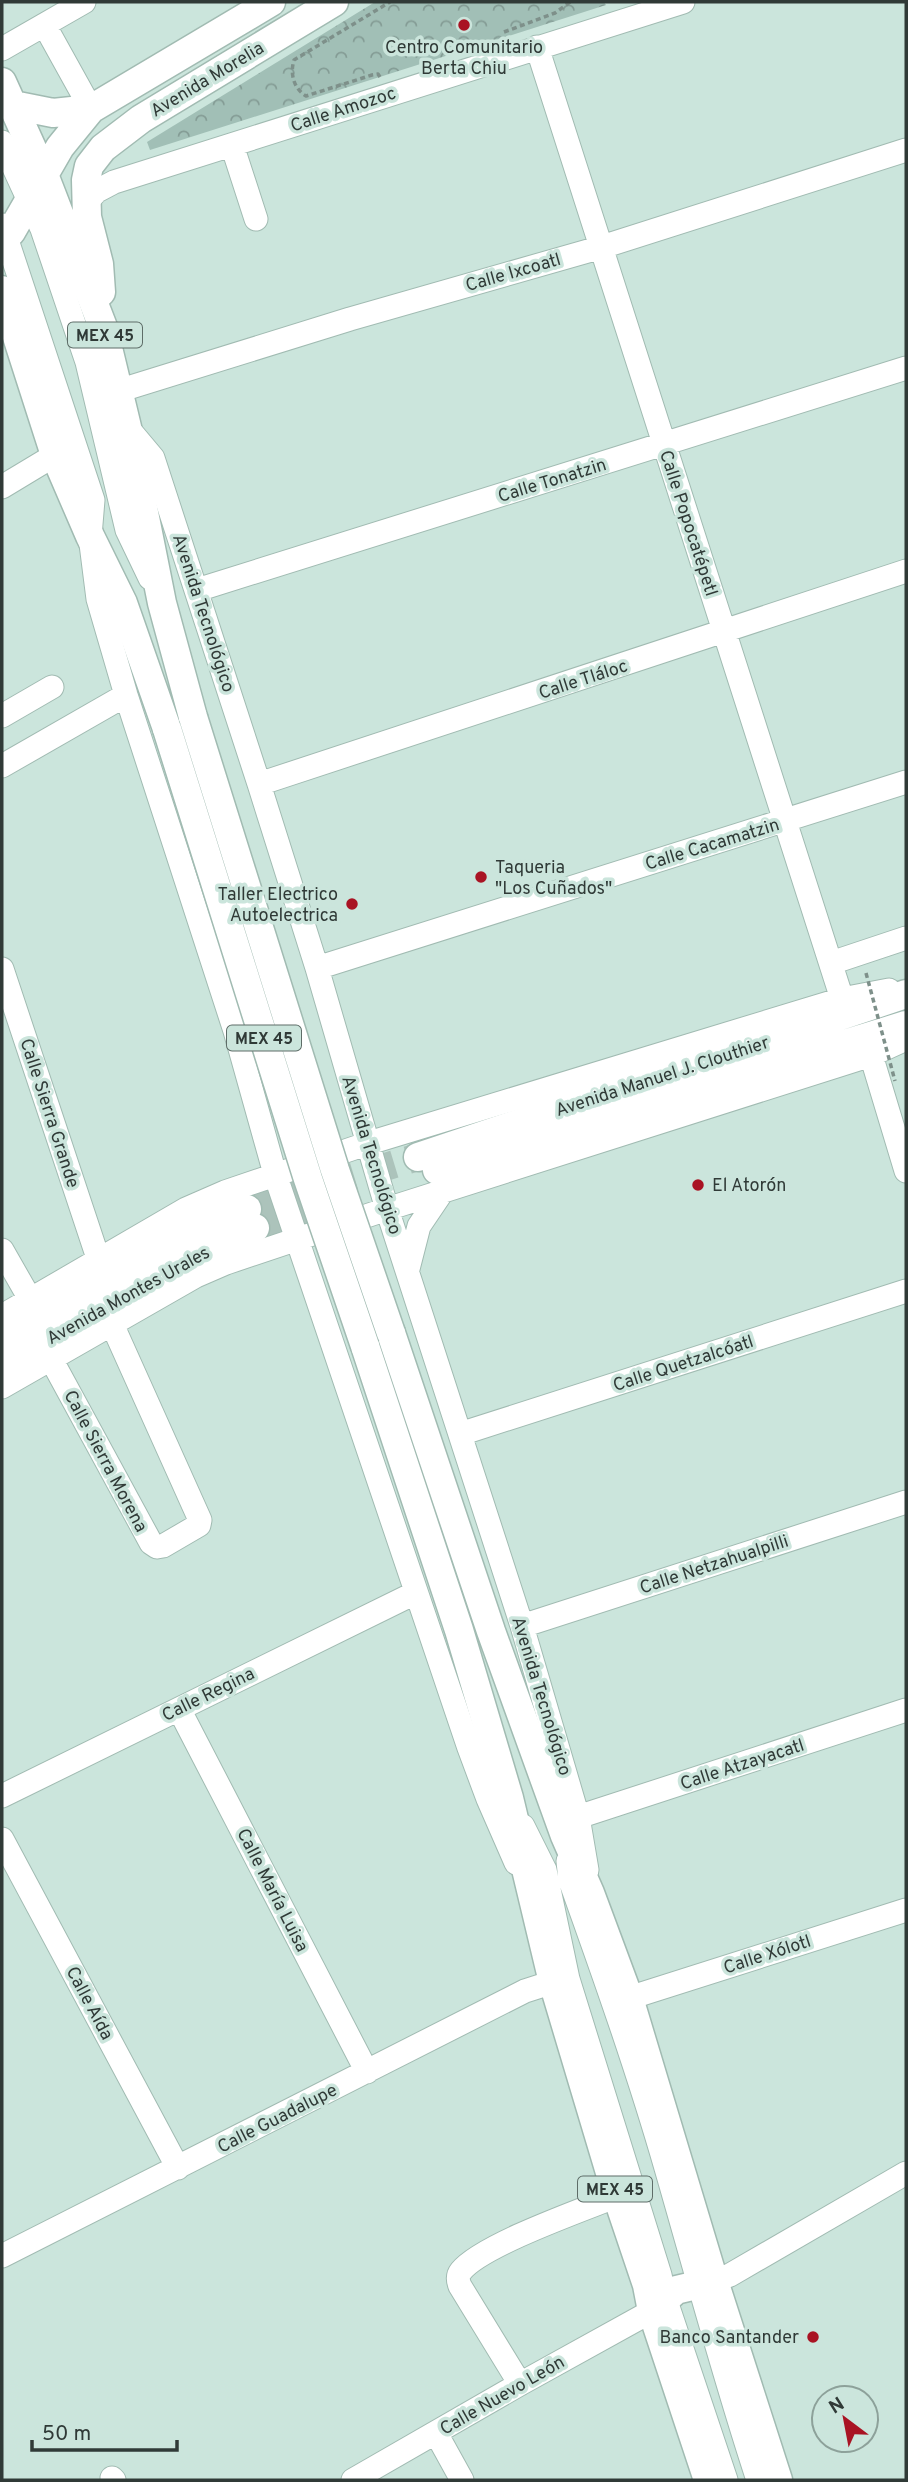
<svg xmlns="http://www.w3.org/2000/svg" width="908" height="2482" viewBox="0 0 908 2482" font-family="Overpass,sans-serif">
  <defs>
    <pattern id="park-crowns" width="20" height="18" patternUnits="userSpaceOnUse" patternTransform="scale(1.75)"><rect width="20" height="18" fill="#a1bfb6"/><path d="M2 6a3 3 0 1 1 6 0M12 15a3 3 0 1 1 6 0" fill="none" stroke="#849c95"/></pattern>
  </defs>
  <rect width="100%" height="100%" fill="#cbe5dc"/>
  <!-- park -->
  <path fill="url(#park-crowns)" d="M375,2H604L606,5L150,150L147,142Z"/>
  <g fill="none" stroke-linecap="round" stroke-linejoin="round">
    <!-- major-tunnel -->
    <path stroke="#acc3bb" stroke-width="28" stroke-dasharray="28 14" stroke-linecap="butt" d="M247,1209L418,1157
      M255,1228L339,1201"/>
    <defs>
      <path id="minor" d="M45,26L91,109
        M537,47L842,999
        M2,49L84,2
        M2,142L42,229L87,362L127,530L150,578
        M232,145L256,219
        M87,201L97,191L114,182L683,2
        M2,225L93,500L90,536L98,599L126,695L235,1031L275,1174L469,1748L488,1799L516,1863
        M118,391L350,319L602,247L906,150
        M127,427L153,458L259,784L317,968L387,1209L522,1626L578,1817L587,1870
        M2,487L55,455
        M197,590L906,368
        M2,716L52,687
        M2,766L126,695
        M259,784L906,571
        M831,963L906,938
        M317,968L906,782
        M2,969L98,1258
        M871,1055L906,1171
        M2,1250L30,1299
        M408,1269L419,1226L442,1192
        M2,1316L186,1209L225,1192L369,1143L842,999L889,990
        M51,1359L151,1543L157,1547L163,1546L199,1525L200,1520L112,1324
        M2,1387L196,1276L226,1263L387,1209L871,1055L906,1039
        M460,1434L906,1291
        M522,1626L906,1502
        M179,1709L367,2072
        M2,1796L415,1593
        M578,1817L906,1710
        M523,1826L545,1870L568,1979L660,2275L665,2298L726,2480
        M2,1839L178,2168
        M568,1861L570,1880C604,1975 638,2071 666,2168C696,2272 724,2377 758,2480
        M629,1998L906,1910
        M2,2256L525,1991L553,1982
        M714,2281L730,2275L906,2173
        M520,2384L460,2286C458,2281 457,2276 461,2271C482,2245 582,2210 617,2196
        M436,2433L462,2480
        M112,2478L114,2480
        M353,2480L520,2384L652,2311"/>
      <path id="major" d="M2,82L45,177L103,327L127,427L162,603L193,717
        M13,105L53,113L91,109L271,2
        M2,237L11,232L60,147L91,109
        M2,290L55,455L90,536L123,603L167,729
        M101,292L99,264L87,217L86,180L89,166L103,148L141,119L334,2
        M418,1157L906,994
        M437,1170L906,1025
        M391,1333L491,1631L565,1836L590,1893L629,1998L714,2281L778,2480
        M2,1338L180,1238L247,1209
        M365,1346L459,1630L509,1798L553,1982L617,2196L647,2285L652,2311L708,2480
        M2,1365L162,1273L255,1228
        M652,2311L676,2290L714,2281"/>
    </defs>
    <!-- minor casing -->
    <use href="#minor" stroke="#a1bbb2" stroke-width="25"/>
    <!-- major casing -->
    <use href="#major" stroke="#a1bbb2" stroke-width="31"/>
    <!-- path -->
    <path stroke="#7e908a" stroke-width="3.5" stroke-dasharray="5 3.5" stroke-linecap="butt" d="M504,32L555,13L570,2
      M380,77L378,74L372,75L306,96C293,88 290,73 294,60L390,2"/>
    <!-- minor -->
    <use href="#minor" stroke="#fff" stroke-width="23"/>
    <!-- major -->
    <use href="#major" stroke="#fff" stroke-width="28"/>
    <defs>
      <path id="major-bridge" d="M193,717L335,1170L391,1333
        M167,729L308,1179L365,1346"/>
    </defs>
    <!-- major-bridge casing -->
    <use href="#major-bridge" stroke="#a1bbb2" stroke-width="31" stroke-linecap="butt"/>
    <!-- path-bridge -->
    <path stroke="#7e908a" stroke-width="3.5" stroke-dasharray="5 3.5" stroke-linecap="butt" d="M866,973L895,1081"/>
    <!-- major-bridge -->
    <use href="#major-bridge" stroke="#fff" stroke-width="28"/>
  </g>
  <!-- markers -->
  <g fill="#a91323" stroke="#cbe5dc" stroke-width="2.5">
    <circle cx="464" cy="25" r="7"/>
    <circle cx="481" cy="877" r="7"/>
    <circle cx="352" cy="904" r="7"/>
    <circle cx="698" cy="1185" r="7"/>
    <circle cx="813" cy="2337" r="7"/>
  </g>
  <g text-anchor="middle" stroke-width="7" stroke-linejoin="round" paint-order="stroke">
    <!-- shield labels -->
    <g fill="#cbe5dc" stroke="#5e6d68" stroke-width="2">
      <rect x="68" y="322.5" width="74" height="25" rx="5"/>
      <rect x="227" y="1025.5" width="74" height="25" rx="5"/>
      <rect x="578" y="2176.5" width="74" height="25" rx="5"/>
    </g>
    <g font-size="16" font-weight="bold" fill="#303a37">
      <text x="105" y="341">MEX 45</text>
      <text x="264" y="1044">MEX 45</text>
      <text x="615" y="2195">MEX 45</text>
    </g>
    <!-- poi labels -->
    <g font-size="18" fill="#303a37" stroke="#cbe5dc" text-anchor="start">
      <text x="464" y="53" text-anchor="middle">Centro Comunitario<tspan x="464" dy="21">Berta Chiu</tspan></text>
      <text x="495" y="873">Taqueria<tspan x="495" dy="21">"Los Cuñados"</tspan></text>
      <text x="338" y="900" text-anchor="end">Taller Electrico<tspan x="338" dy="21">Autoelectrica</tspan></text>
      <text x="712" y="1191">El Atorón</text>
      <text x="799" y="2343" text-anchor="end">Banco Santander</text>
    </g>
    <!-- street labels -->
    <g font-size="18" fill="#303a37" stroke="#cbe5dc">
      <text transform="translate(207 79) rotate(-31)" y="6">Avenida Morelia</text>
      <text transform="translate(343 109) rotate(-18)" y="6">Calle Amozoc</text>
      <text transform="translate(513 272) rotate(-16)" y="6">Calle Ixcoatl</text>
      <text transform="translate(552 480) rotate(-17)" y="6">Calle Tonatzin</text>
      <text transform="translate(689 523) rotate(72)" y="6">Calle Popocatépetl</text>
      <text transform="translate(204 613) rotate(72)" y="6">Avenida Tecnológico</text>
      <text transform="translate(583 679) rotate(-18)" y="6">Calle Tláloc</text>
      <text transform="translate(712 844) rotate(-17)" y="6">Calle Cacamatzin</text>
      <text transform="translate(662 1076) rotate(-18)" y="6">Avenida Manuel J. Clouthier</text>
      <text transform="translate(50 1113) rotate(72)" y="6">Calle Sierra Grande</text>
      <text transform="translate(372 1155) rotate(73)" y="6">Avenida Tecnológico</text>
      <text transform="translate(128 1295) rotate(-29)" y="6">Avenida Montes Urales</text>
      <text transform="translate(683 1363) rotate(-18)" y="6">Calle Quetzalcóatl</text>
      <text transform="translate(106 1461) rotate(62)" y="6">Calle Sierra Morena</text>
      <text transform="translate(714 1564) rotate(-18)" y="6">Calle Netzahualpilli</text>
      <text transform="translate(208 1694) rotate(-26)" y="6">Calle Regina</text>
      <text transform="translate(542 1696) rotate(73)" y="6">Avenida Tecnológico</text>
      <text transform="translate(742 1764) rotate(-18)" y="6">Calle Atzayacatl</text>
      <text transform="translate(273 1890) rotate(63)" y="6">Calle María Luisa</text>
      <text transform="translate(767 1954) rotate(-18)" y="6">Calle Xólotl</text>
      <text transform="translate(90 2003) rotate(62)" y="6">Calle Aída</text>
      <text transform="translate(277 2118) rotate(-27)" y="6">Calle Guadalupe</text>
      <text transform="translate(502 2395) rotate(-30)" y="6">Calle Nuevo León</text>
    </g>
  </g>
  <!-- border -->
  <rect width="908" height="2482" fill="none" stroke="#303a37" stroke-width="7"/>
  <!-- north arrow -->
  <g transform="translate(845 2419) rotate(328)"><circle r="33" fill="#cbe5dc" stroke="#8da19a" stroke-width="2"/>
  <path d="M0-5L12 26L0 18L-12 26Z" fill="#a91323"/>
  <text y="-10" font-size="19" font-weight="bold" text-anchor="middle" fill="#303a37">N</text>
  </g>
  <!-- scale -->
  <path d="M32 2440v10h145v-10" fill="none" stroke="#303a37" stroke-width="3.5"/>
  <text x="42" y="2440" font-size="21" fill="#303a37" stroke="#cbe5dc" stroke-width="5" paint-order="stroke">50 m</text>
</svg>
